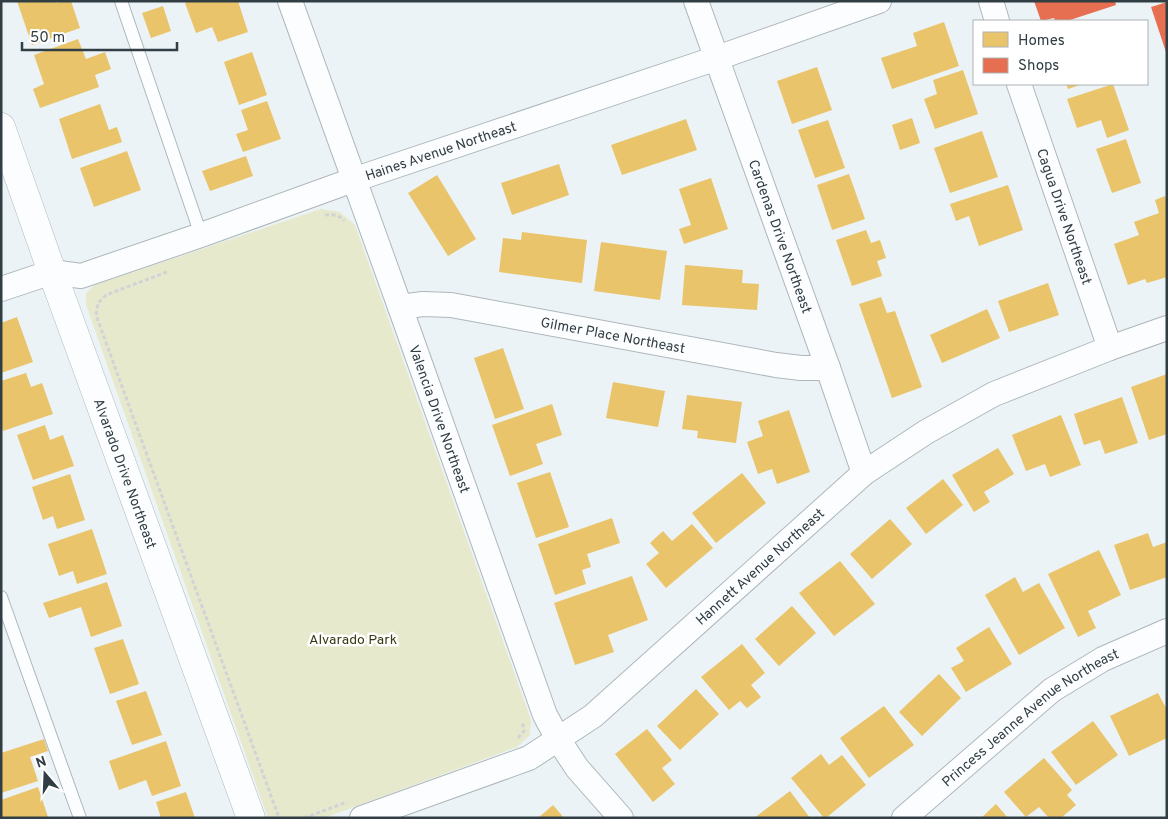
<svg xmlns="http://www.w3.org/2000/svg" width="1168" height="819" viewBox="0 0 1168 819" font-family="Overpass,sans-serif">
  <rect width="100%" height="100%" fill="#ebf3f6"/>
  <!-- green -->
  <path fill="#e6e9cb" d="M321,209L340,212L355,225L531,720L530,735L517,747L324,818H268L86,305V293L95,285Z"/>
  <!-- homes -->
  <path fill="#e9c46a" d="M17,1H56V3L62,1H71L80,28L32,45Z
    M189,1H238L248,32L218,42L212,27L196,33L185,3Z
    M163,6L171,31L151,38L142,13Z
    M944,22L959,66L892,89L881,58L917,46L913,33Z
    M78,39L86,59L105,52L111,69L95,75L99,87L40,108L33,89L44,84L34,55Z
    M252,52L267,95L239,105L224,62Z
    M817,67L832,110L792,124L777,81Z
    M963,70L978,114L935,129L924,99L937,94L933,80Z
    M1066,84H1083L1068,89Z
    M1113,84L1129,130L1107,138L1101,120L1077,128L1067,99Z
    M267,101L281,139L243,152L236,134L248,130L241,110Z
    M100,104L109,130L117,127L122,142L72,159L59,119Z
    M912,118L920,143L900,150L892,125Z
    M686,119L697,150L622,175L611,145Z
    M828,120L845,168L815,178L798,130Z
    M982,131L998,177L950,193L934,148Z
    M1126,139L1141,183L1112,193L1096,149Z
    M127,151L141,190L94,207L80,168Z
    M246,156L253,176L210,191L202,171Z
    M559,164L569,195L512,215L501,183Z
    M849,174L865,219L832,230L817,185Z
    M437,175L476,239L448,256L408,193Z
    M711,178L728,229L684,244L679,229L691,225L679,189Z
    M1008,185L1023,230L979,246L969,216L956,221L950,204Z
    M1165,196L1167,201V277L1147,283L1145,279L1128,285L1114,244L1139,235L1134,222L1159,213L1155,200Z
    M866,230L871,243L880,240L886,258L877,261L882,276L852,286L836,240Z
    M522,232L587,240L582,283L499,272L503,238L521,240Z
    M601,242L667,251L660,300L594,291Z
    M685,265L743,270L742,283L759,284L757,310L682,305Z
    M1048,283L1059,315L1009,332L998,301Z
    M881,297L887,313L895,311L922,387L892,398L859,304Z
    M987,309L1000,338L942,363L930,335Z
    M17,317L33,362L1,373V323Z
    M503,348L524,409L495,419L474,358Z
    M26,373L31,387L42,383L53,414L3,431L1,424V381Z
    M1167,374V434L1149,440L1131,387Z
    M613,382L665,391L658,427L606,418Z
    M687,395L742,402L736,443L697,438L698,431L682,429Z
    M1122,397L1138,443L1105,454L1100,440L1084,445L1074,414Z
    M552,404L562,435L536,444L543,464L510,476L492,425Z
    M789,410L810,472L777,484L772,469L758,474L747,442L763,436L758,421Z
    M1061,415L1081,465L1050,477L1045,464L1026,471L1012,435Z
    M45,425L50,440L63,435L74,466L33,480L17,435Z
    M998,448L1014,474L984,492L990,502L974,512L952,475Z
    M550,472L569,527L536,538L517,483Z
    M742,473L766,503L716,543L692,513Z
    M70,474L85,520L57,529L53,516L43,520L32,487Z
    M943,479L963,505L926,534L906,508Z
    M612,518L620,543L587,554L591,567L582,570L586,584L555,595L538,544Z
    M890,519L912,544L872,579L850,554Z
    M692,524L713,548L666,588L646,564L659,553L650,543L663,531L672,541Z
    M92,529L107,574L77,584L73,571L59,576L48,544Z
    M1148,533L1153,547L1167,542V577L1130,590L1114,545Z
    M1099,550L1121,595L1088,611L1096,628L1078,637L1048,574Z
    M840,561L875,604L834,636L799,593Z
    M632,576L648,620L608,635L614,652L575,665L554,603Z
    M1015,577L1023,592L1039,583L1065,628L1019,655L985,595Z
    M107,582L122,626L91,637L81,607L49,618L43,603Z
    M792,606L816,633L779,666L755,639Z
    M989,627L1012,664L966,692L951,668L964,661L956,648Z
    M123,639L139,684L110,694L94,648Z
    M742,644L765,673L751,685L761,697L747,708L740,701L729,710L701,677Z
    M939,674L961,698L922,736L899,712Z
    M696,689L719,714L680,750L657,726Z
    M146,691L162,735L132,745L116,701Z
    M1158,693L1167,710V738L1129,756L1110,716Z
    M884,706L914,745L869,778L840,738Z
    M1093,721L1118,755L1076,785L1051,752Z
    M647,729L672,760L662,768L675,784L653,802L615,754Z
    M44,739L48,751L30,757L38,781L1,793V753Z
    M166,741L181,786L152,796L146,780L119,790L109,761Z
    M821,754L829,765L842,755L866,785L826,818H824L791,778Z
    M1044,758L1072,790L1067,795L1076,805L1061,818H1049L1039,807L1026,817L1004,792Z
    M38,787L48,817L45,818H1V800Z
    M790,791L810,818H754Z
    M186,792L195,818H161L156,802Z
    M996,804L1008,818H981Z
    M553,805L564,818H538Z"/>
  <!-- shops -->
  <path fill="#e76f51" d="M1034,1H1115L1116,5L1067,21H1055L1054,18L1041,21Z
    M1167,2V52H1166L1151,7Z"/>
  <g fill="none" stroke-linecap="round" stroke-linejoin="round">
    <defs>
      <path id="service" d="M121,1L201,235
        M1,597L80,818"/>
      <g id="minor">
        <path id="s1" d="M290,1L400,307L545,715L558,739L577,768L621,818"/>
        <path id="s2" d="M696,1L828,368L864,473"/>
        <path d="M991,1L997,21"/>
        <path id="s3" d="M1019,84L1110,348"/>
        <path id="s4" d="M1,289L52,272L81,276L201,235L353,180L717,58L879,1"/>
        <path id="s5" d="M400,307L423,304L451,305L776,365L801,368H828"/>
        <path id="s6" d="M362,818L529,758L593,716L864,473L926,432L994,394L1110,348L1167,328"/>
        <path id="s7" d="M904,818L1052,690L1103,659L1167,631"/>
      </g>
      <g id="tertiary">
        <path id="s8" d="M1,127L52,272L251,818"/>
      </g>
    </defs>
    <!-- service casing -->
    <use href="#service" stroke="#aeb7bb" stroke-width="14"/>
    <!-- minor casing -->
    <use href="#minor" stroke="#aeb7bb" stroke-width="26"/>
    <!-- tertiary casing -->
    <use href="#tertiary" stroke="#aeb7bb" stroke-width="29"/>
    <!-- path -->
    <path stroke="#d1d3d6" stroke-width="3" stroke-dasharray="4 2.5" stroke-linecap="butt" d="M325,215C332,214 340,215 344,221
      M167,272L106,295L98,303L96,315L278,815L281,818
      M518,738L524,731L522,721
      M304,818L347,802"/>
    <!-- service -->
    <use href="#service" stroke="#fcfdfe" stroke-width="12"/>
    <!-- minor -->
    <use href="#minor" stroke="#fcfdfe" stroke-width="24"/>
    <!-- tertiary -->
    <use href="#tertiary" stroke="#fcfdfe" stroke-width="28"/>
  </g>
  <g text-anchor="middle" stroke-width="5" stroke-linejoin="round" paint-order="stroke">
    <!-- street labels -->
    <g font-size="14" fill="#313e44" stroke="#fff">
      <text dy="5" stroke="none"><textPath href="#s4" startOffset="464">Haines Avenue Northeast</textPath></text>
      <text dy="5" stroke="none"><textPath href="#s3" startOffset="140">Cagua Drive Northeast</textPath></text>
      <text dy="5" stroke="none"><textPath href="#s2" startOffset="250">Cardenas Drive Northeast</textPath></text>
      <text dy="5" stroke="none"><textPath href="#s5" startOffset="216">Gilmer Place Northeast</textPath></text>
      <text dy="5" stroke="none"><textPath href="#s1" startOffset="444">Valencia Drive Northeast</textPath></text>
      <text dy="5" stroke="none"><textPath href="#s8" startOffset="368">Alvarado Drive Northeast</textPath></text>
      <text dy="5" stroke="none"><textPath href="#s6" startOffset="478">Hannett Avenue Northeast</textPath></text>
      <text dy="5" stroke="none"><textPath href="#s7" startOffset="162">Princess Jeanne Avenue Northeast</textPath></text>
    </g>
    <!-- park labels -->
    <g font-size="14" fill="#3a3911" stroke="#fff">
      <text x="353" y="644">Alvarado Park</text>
    </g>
  </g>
  <!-- border -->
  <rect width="1168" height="819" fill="none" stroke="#313e44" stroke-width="5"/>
  <!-- legend -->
  <rect x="973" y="20" width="175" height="65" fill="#ffffff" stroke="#adb2b4"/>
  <rect x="983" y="32" width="25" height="15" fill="#e9c46a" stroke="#adb2b4"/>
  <text x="1018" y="45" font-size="15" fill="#313e44">Homes</text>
  <rect x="983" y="58" width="25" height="15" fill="#e76f51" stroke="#adb2b4"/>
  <text x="1018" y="70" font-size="15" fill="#313e44">Shops</text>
  <!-- north arrow -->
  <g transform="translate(45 774) rotate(341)" stroke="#ffffff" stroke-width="4" paint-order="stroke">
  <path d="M0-4L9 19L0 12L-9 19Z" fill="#313e44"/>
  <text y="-8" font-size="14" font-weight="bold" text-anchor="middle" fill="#313e44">N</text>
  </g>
  <!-- scale -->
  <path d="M22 42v8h155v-8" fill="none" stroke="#313e44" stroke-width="2.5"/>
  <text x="30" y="42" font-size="15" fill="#313e44" stroke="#ffffff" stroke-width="4" paint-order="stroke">50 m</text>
</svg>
